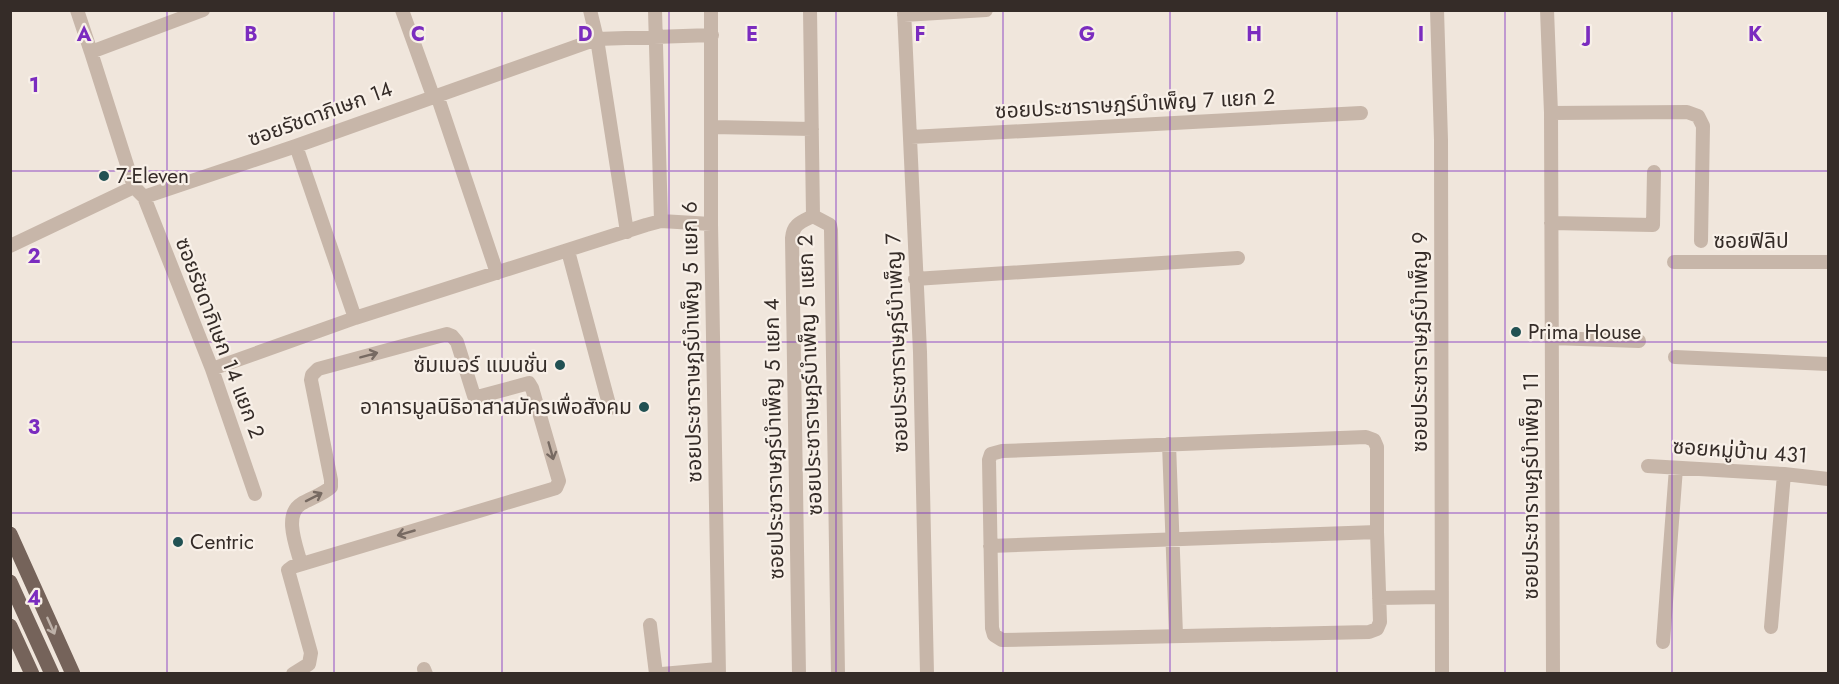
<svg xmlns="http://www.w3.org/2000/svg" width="1839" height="684" viewBox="0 0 1839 684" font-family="Jost,'Noto Sans Thai',sans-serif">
  <rect width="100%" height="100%" fill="#f0e6dc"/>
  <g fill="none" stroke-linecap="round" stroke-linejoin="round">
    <!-- street -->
    <path stroke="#c7b6a9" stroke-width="14" d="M77,10L91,52
      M203,10L91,52L134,187L144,197L212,369L255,494
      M402,10L433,96
      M590,10L597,39L627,232
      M655,10L661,221
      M711,10V224L719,674
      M810,10L813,216
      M904,10L920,352L927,674
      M1437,10L1441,140L1442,674
      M1547,10L1551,113L1553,674
      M904,15L986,10
      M437,95L497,273
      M1551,113L1687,112L1698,116L1703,126L1701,241
      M712,127L812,129
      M911,137L1361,113
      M296,146L355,318
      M144,197L296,146L597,39L712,35
      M813,216L830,225L831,230L838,674
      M1551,223L1653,225L1654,172
      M10,246L134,187
      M568,251L610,408
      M1674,262H1828
      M915,279L1238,258
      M1551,338L1639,341
      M1675,357L1828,364
      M212,369L355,318L646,225L661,221L711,224
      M1366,437L1374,440L1377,447V532L1380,622L1377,629L1369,632L1002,640L994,635L992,628L989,460L991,454L1002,451Z
      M1169,444L1176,635
      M1648,466L1784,474L1828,479
      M990,546L1377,532
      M1379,598L1441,597
      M650,625L656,674
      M1771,627L1784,474
      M1663,642L1676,468
      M424,669L426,674
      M293,674L309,664L311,653L288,570L292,567L556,488L559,481L532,388L529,383L481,396H474L457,342L452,336L447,334L318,369L312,375L311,380L331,480V487C322,495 311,498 301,504C283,515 297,548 301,564
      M662,674L718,669
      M799,674L792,238C793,224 801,222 813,216"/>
    <!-- primary -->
    <path stroke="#75635a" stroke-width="15" d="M10,534L73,674
      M10,582L52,674
      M10,626L32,674"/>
  </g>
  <!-- one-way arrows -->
  <defs><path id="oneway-shaft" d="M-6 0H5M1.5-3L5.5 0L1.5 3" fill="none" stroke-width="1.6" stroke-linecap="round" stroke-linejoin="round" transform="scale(1.5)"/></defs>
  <g stroke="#776a62">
    <use href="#oneway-shaft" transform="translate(369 355) rotate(-15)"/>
    <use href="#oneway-shaft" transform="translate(551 451) rotate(74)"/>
    <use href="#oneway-shaft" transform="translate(314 497) rotate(-27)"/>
    <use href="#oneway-shaft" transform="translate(406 533) rotate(164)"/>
  </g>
  <use stroke="#bdb1a8" href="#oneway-shaft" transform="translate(51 626) rotate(66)"/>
  <!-- grid -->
  <path fill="none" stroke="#7b2cbf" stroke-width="1.5" stroke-opacity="0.55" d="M167,10V674M334,10V674M502,10V674M669,10V674M836,10V674M1003,10V674M1170,10V674M1337,10V674M1505,10V674M1672,10V674M10,171H1828M10,342H1828M10,513H1828"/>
  <!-- markers -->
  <g fill="#215153" stroke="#f8f0e8" stroke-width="2">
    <circle cx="104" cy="176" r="6"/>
    <circle cx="1516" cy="332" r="6"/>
    <circle cx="560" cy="365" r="6"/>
    <circle cx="644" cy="407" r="6"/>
    <circle cx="178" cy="542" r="6"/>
  </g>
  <g text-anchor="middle" stroke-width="4.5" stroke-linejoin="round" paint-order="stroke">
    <!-- street labels -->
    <g font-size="21" fill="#352c28" stroke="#f8f0e8">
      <text transform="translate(1135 104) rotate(-3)" y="7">ซอยประชาราษฎร์บำเพ็ญ 7 แยก 2</text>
      <text transform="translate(320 114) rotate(-20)" y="7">ซอยรัชดาภิเษก 14</text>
      <text x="1751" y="248">ซอยฟิลิป</text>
      <text transform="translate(220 338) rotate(69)" y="7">ซอยรัชดาภิเษก 14 แยก 2</text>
      <text transform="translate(692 342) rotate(-91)" y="7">ซอยประชาราษฎร์บำเพ็ญ 5 แยก 6</text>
      <text transform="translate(1420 342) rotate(-90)" y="7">ซอยประชาราษฎร์บำเพ็ญ 9</text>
      <text transform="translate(897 343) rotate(-92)" y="7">ซอยประชาราษฎร์บำเพ็ญ 7</text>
      <text transform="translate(810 375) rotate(-92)" y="7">ซอยประชาราษฎร์บำเพ็ญ 5 แยก 2</text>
      <text transform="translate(774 439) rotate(-91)" y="7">ซอยประชาราษฎร์บำเพ็ญ 5 แยก 4</text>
      <text transform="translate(1740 451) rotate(4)" y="7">ซอยหมู่บ้าน 431</text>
      <text transform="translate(1531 486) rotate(-90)" y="7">ซอยประชาราษฎร์บำเพ็ญ 11</text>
    </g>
    <!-- poi labels -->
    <g font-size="21" fill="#352c28" stroke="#f8f0e8" text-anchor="start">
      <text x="116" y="183">7-Eleven</text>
      <text x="1528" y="339">Prima House</text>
      <text x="548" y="372" text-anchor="end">ซัมเมอร์ แมนชั่น</text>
      <text x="632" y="414" text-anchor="end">อาคารมูลนิธิอาสาสมัครเพื่อสังคม</text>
      <text x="190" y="549">Centric</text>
    </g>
  </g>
  <g font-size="20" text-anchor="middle" font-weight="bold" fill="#7b2cbf" stroke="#f8f0e8" stroke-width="4.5" stroke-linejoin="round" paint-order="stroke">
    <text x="84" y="41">A</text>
    <text x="251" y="41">B</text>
    <text x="418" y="41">C</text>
    <text x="585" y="41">D</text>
    <text x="752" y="41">E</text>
    <text x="920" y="41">F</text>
    <text x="1087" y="41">G</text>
    <text x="1254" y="41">H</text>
    <text x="1421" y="41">I</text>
    <text x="1588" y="41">J</text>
    <text x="1755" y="41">K</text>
    <text x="34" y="92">1</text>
    <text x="34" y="263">2</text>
    <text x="34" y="434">3</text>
    <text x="34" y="605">4</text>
  </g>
  <!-- border -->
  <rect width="1839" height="684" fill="none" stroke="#352c28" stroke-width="24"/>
</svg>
